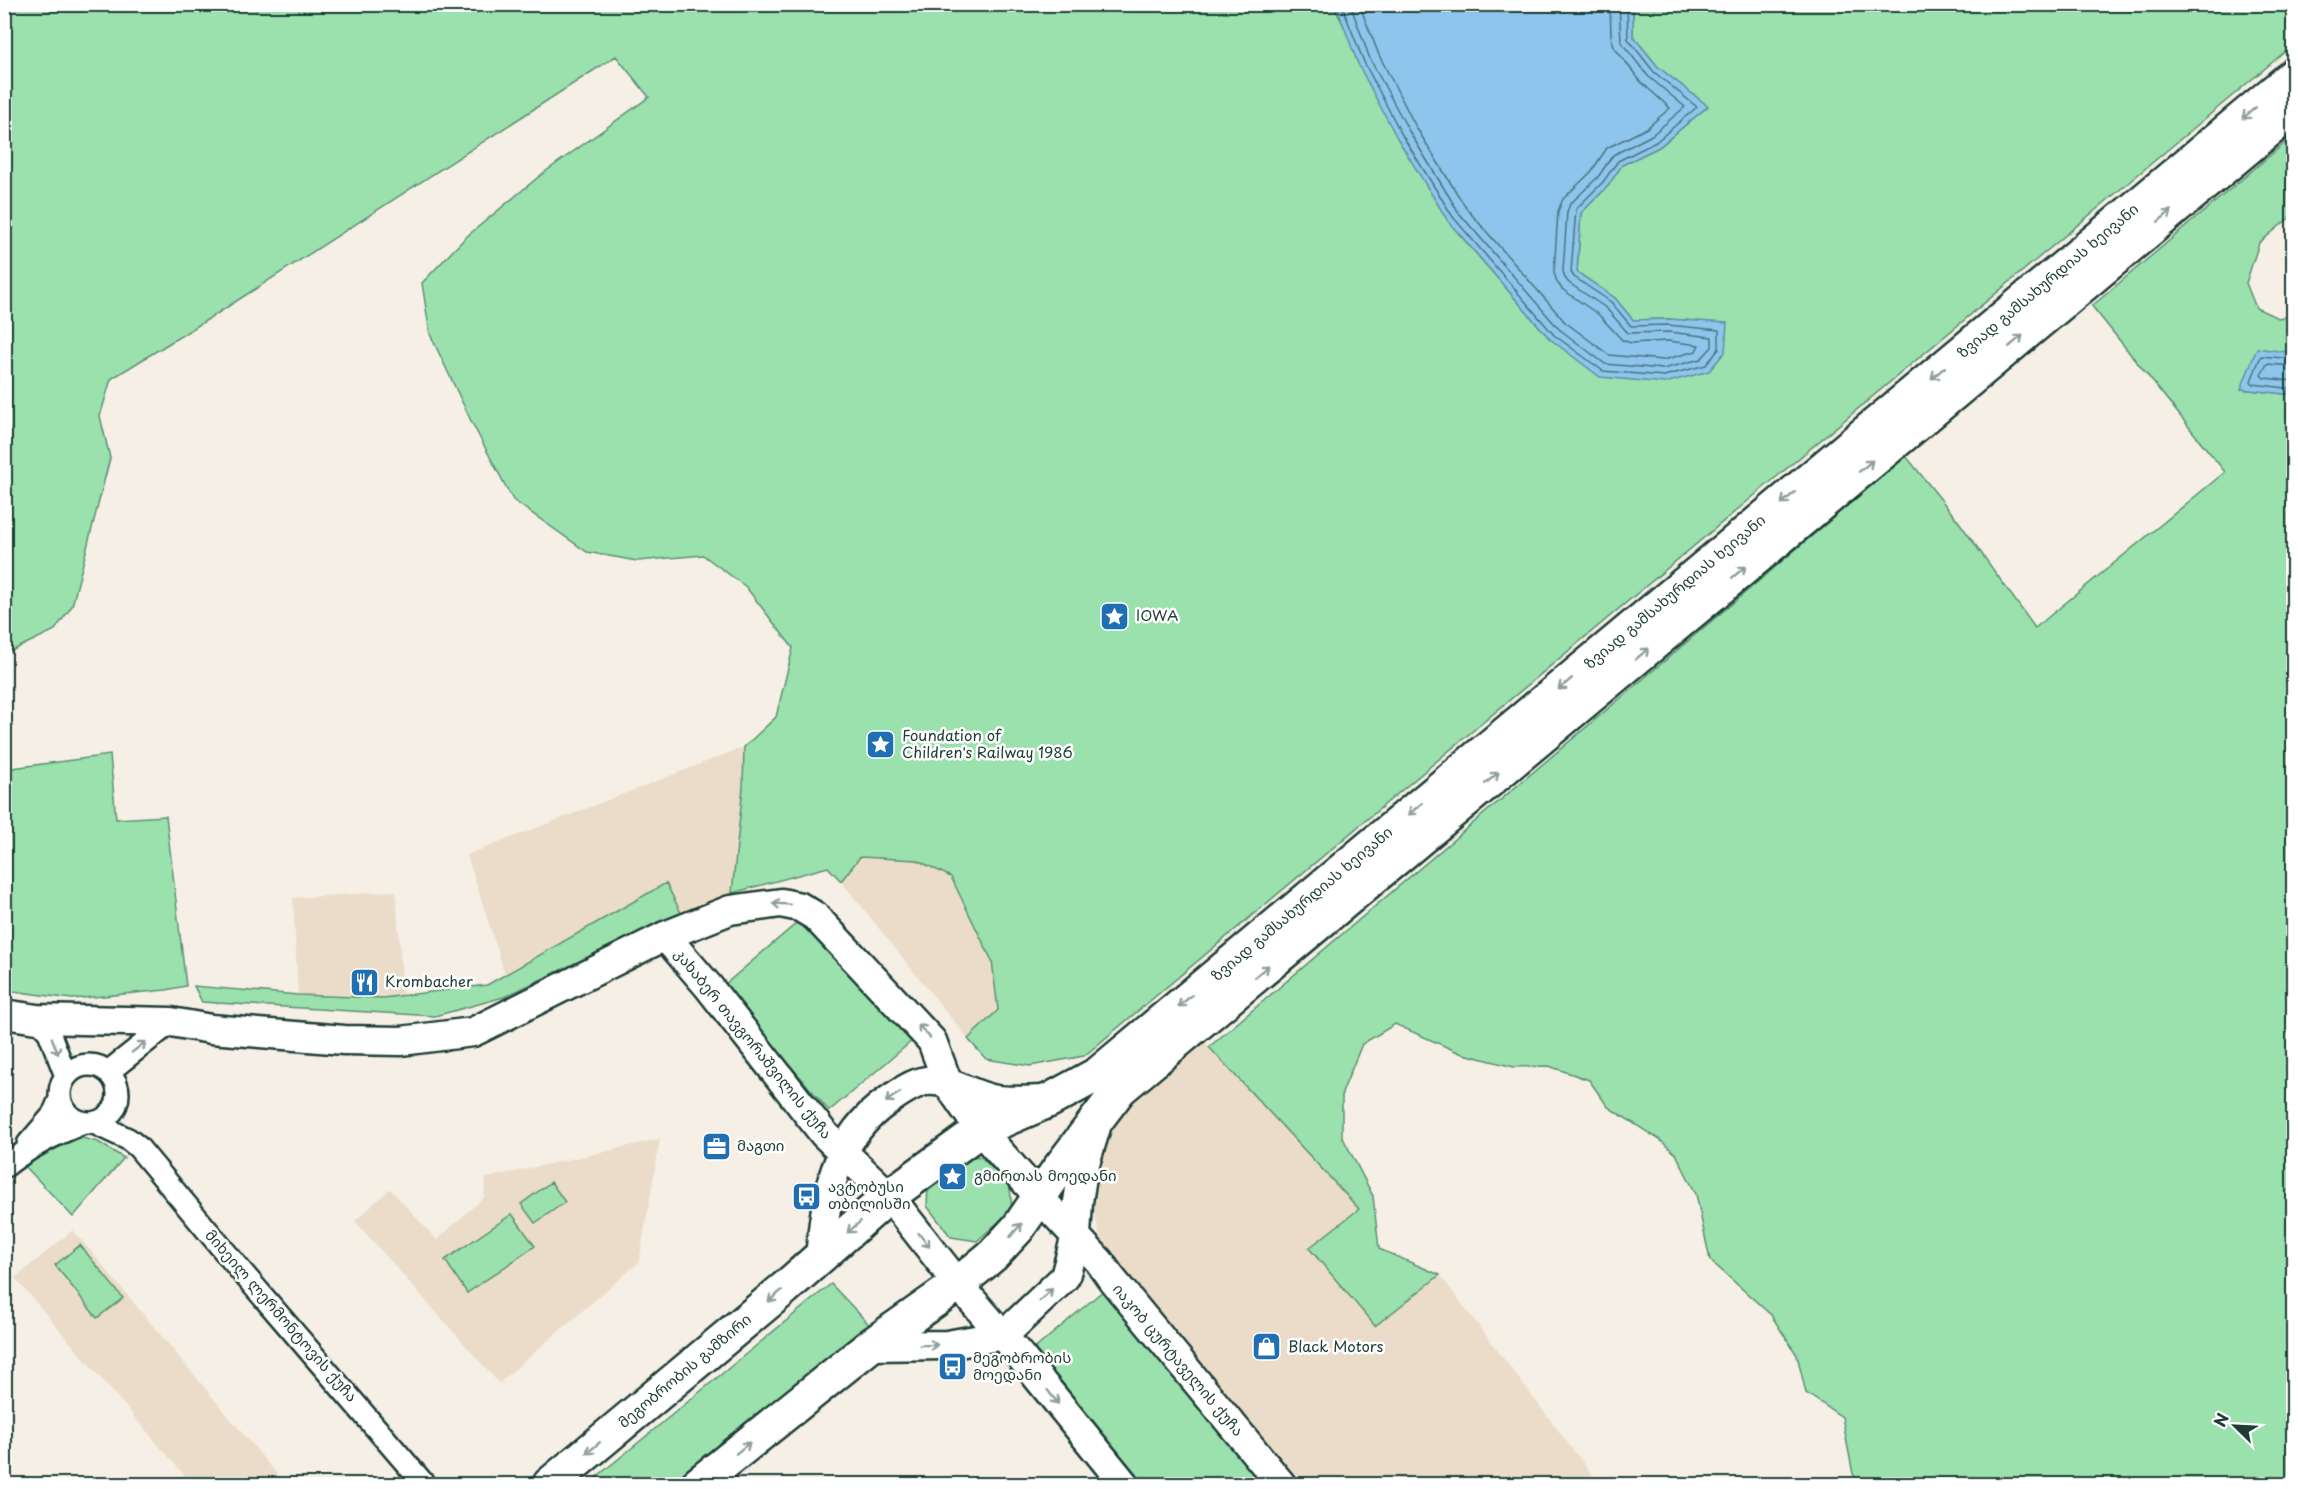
<svg xmlns="http://www.w3.org/2000/svg" width="2298" height="1489" viewBox="0 0 2298 1489" font-family="'Playpen Sans','Noto Sans Georgian',sans-serif">
  <rect width="100%" height="100%" fill="#f5efe6"/>
  <filter id="ink" filterUnits="userSpaceOnUse"><feTurbulence type="fractalNoise" baseFrequency=".0167" numOctaves="2"/><feDisplacementMap in="SourceGraphic" scale="12" xChannelSelector="R" yChannelSelector="G"/><feConvolveMatrix kernelMatrix="1 2 1 2 8 2 1 2 1" color-interpolation-filters="sRGB"/></filter>
  <g filter="url(#ink)">
    <!-- built -->
    <path fill="#eadcc8" d="M744,747L743,787L732,893L681,913L666,883L505,974L467,855Z
      M860,857L917,860L951,877L992,961L998,1010L968,1039L841,881Z
      M396,891L403,995L383,998L298,995L293,898Z
      M1194,1030L1359,1209L1309,1248L1375,1326L1440,1275L1593,1476L1583,1484H1299L1102,1246L1092,1202L1101,1143L1132,1087Z
      M660,1139L639,1262L499,1383L355,1221L390,1189L437,1240L484,1197L486,1178Z
      M73,1230L285,1484H192L15,1278Z"/>
    <!-- green -->
    <path fill="#9ae1ae" stroke="#5c8f71" stroke-width="1.5" d="M5,5H1333L1448,221L1550,339L1727,324L1668,319L1633,320L1615,298L1577,272L1581,213L1608,186L1622,165L1659,147L1708,106L1658,67L1633,36V7L1610,5H2293V45L1084,1056L1030,1066L986,1059L968,1039L998,1010L992,961L951,877L917,860L860,857L841,881L828,867L732,893L743,787L744,747L776,717L793,648L746,587L703,555L637,561L587,552L513,500L472,423L430,334L422,283L466,237L542,174L649,97L616,56L218,313L111,379L100,416L110,458L72,606L55,630L5,654Z
      M2293,136V215L2259,243L2246,283L2256,308L2278,318L2293,315V353L2257,349L2242,389L2294,395L2293,1484H1861L1853,1474L1842,1417L1806,1393L1797,1355L1771,1315L1710,1260L1696,1194L1676,1154L1660,1140L1608,1107L1589,1080L1549,1066L1514,1067L1460,1053L1395,1024L1362,1044L1342,1093V1136L1373,1196L1379,1249L1440,1275L1375,1326L1309,1248L1359,1209L1209,1047L1906,456L1959,522L2035,628L2225,472L2092,306Z
      M110,755L116,819L166,816L186,986L166,990L72,999L5,990V769Z
      M666,883L681,913L504,997L435,1016L202,1002L194,986L298,995L383,998L487,985Z
      M805,916L912,1041L829,1111L723,986Z
      M78,1137L98,1142L124,1158L73,1217L23,1164Z
      M963,1155L981,1157L1010,1187L1012,1210L977,1241L951,1237L927,1206L928,1186Z
      M551,1182L565,1202L535,1223L521,1204Z
      M512,1214L535,1246L467,1293L445,1260Z
      M80,1245L123,1298L97,1318L55,1265Z
      M831,1284L879,1335L689,1484H588Z
      M1105,1289L1266,1484H1132L1025,1357Z"/>
    <!-- water -->
    <path fill="#8ec5ec" stroke="#628fa2" stroke-width="1.5" d="M1610,5L1633,7V36L1658,67L1708,106L1659,147L1622,165L1608,186L1581,213L1577,272L1615,298L1633,320L1668,319L1727,323L1725,352L1709,371L1665,383L1600,377L1550,339L1448,221L1397,138L1358,64L1337,8L1333,5Z
      M2257,348L2293,353V395L2241,389Z"/>
    <g fill="none" stroke-linecap="round" stroke-linejoin="round">
      <!-- shore -->
      <path stroke="#4b737e" stroke-width="1.5" d="M1341,4L1364,62L1402,135L1453,217L1554,335L1603,371L1664,376L1706,365L1719,349V330L1668,325L1631,326L1611,302L1574,277L1571,272L1576,209L1603,182L1618,161L1656,142L1697,107L1654,72L1628,39L1627,4
        M1350,4L1370,59L1409,131L1459,213L1559,329L1605,364L1663,369L1701,359L1712,347V337L1668,332L1628,333L1606,308L1569,283L1565,278L1563,271L1567,212L1570,204L1598,177L1613,155L1652,135L1685,107L1648,76L1621,42L1619,4
        M1359,4L1379,55L1416,127L1466,208L1565,322L1609,355L1663,360L1696,351L1699,345L1668,341L1631,343L1622,340L1599,315L1562,289L1557,282L1554,273L1558,211L1563,199L1591,172L1607,148L1647,128L1670,108L1641,82L1614,47L1611,36L1610,4
        M2294,359L2261,356L2251,381L2253,384L2294,389
        M2294,366L2267,364L2261,375L2264,378L2294,381"/>
      <defs>
        <path id="street" d="M37,1019L49,1032L66,1076
          M60 1094a29 29 0 1 1 58 0a29 29 0 1 1-58 0Z
          M108,1072L171,1022
          M94,1123L128,1139L138,1147L241,1271L424,1484
          M28,1144L53,1115L60,1099
          M4,1167C29,1147 55,1134 84,1123"/>
        <path id="secondary" d="M665,936L708,986L824,1134L889,1196L958,1284L1021,1357L1124,1484
          M4,1014L37,1019L171,1022L211,1029L344,1040L401,1041L473,1032L665,936L730,910L781,903L800,907L815,916L932,1041L948,1084L980,1130L1040,1198L1099,1261L1111,1278L1281,1484
          M820,1258C826,1195 833,1138 889,1100C899,1093 913,1083 926,1081C950,1078 973,1097 997,1100C1013,1102 1031,1100 1047,1100
          M870,1346L947,1345L1004,1335L1065,1277L1076,1235L1078,1202L1083,1170L1097,1124"/>
        <path id="primary" d="M550,1484L785,1288L889,1196L980,1130L1050,1100L1098,1074L2294,75
          M698,1484L870,1346L958,1284L993,1255L1018,1228L1058,1170L1120,1089L2294,109"/>
      </defs>
      <!-- street casing -->
      <use href="#street" stroke="#1f3d34" stroke-width="26"/>
      <!-- secondary casing -->
      <use href="#secondary" stroke="#1f3d34" stroke-width="33"/>
      <!-- primary casing -->
      <use href="#primary" stroke="#1f3d34" stroke-width="38"/>
      <!-- street -->
      <use href="#street" stroke="#fff" stroke-width="21"/>
      <!-- secondary -->
      <use href="#secondary" stroke="#fff" stroke-width="28"/>
      <!-- primary -->
      <use href="#primary" stroke="#fff" stroke-width="33"/>
    </g>
    <!-- one-way arrows -->
    <defs><path id="oneway-shaft" d="M-6 0H5M1.5-3L5.5 0L1.5 3" fill="none" stroke-width="1.6" stroke-linecap="round" stroke-linejoin="round" transform="scale(1.5)"/></defs>
    <g stroke="#8f9e9a">
      <use href="#oneway-shaft" transform="translate(2249 113) rotate(140)"/>
      <use href="#oneway-shaft" transform="translate(2165 216) rotate(-40)"/>
      <use href="#oneway-shaft" transform="translate(2016 341) rotate(-40)"/>
      <use href="#oneway-shaft" transform="translate(1938 373) rotate(140)"/>
      <use href="#oneway-shaft" transform="translate(1866 466) rotate(-40)"/>
      <use href="#oneway-shaft" transform="translate(1788 498) rotate(140)"/>
      <use href="#oneway-shaft" transform="translate(1739 572) rotate(-40)"/>
      <use href="#oneway-shaft" transform="translate(1642 654) rotate(-40)"/>
      <use href="#oneway-shaft" transform="translate(1565 684) rotate(140)"/>
      <use href="#oneway-shaft" transform="translate(1492 778) rotate(-40)"/>
      <use href="#oneway-shaft" transform="translate(1415 809) rotate(140)"/>
      <use href="#oneway-shaft" transform="translate(781 904) rotate(-176)"/>
      <use href="#oneway-shaft" transform="translate(1262 971) rotate(-40)"/>
      <use href="#oneway-shaft" transform="translate(1185 1001) rotate(140)"/>
      <use href="#oneway-shaft" transform="translate(924 1031) rotate(-133)"/>
      <use href="#oneway-shaft" transform="translate(55 1046) rotate(69)"/>
      <use href="#oneway-shaft" transform="translate(139 1047) rotate(-38)"/>
      <use href="#oneway-shaft" transform="translate(893 1097) rotate(147)"/>
      <use href="#oneway-shaft" transform="translate(854 1227) rotate(139)"/>
      <use href="#oneway-shaft" transform="translate(1016 1230) rotate(-50)"/>
      <use href="#oneway-shaft" transform="translate(924 1240) rotate(52)"/>
      <use href="#oneway-shaft" transform="translate(1046 1295) rotate(-44)"/>
      <use href="#oneway-shaft" transform="translate(775 1296) rotate(140)"/>
      <use href="#oneway-shaft" transform="translate(929 1345) rotate(-1)"/>
      <use href="#oneway-shaft" transform="translate(1053 1397) rotate(52)"/>
      <use href="#oneway-shaft" transform="translate(593 1448) rotate(140)"/>
      <use href="#oneway-shaft" transform="translate(743 1448) rotate(-39)"/>
    </g>
  </g>
  <!-- icons -->
  <defs>
    <symbol id="sight-square" viewBox="-11 -11 22 22"><rect x="-9" y="-9" width="18" height="18" rx="4" fill="#1f6fb2" stroke="#fff"/><path d="M0-6L1.8-2.2L6-1.7L2.9 1.2L3.7 5.4L0 3.3L-3.7 5.4L-2.9 1.2L-6-1.7L-1.8-2.2Z" fill="#fff"/></symbol>
    <symbol id="restaurant-square" viewBox="-11 -11 22 22"><rect x="-9" y="-9" width="18" height="18" rx="4" fill="#1f6fb2" stroke="#fff"/><path d="M-5-6h1v4h1v-4h1v4h1v-4h1v5L-1.5 .5V6h-2V.5L-5-1ZM5-6V6H3V1.5H1.5Q1.5-4 5-6Z" fill="#fff"/></symbol>
    <symbol id="office-square" viewBox="-11 -11 22 22"><rect x="-9" y="-9" width="18" height="18" rx="4" fill="#1f6fb2" stroke="#fff"/><path d="M-6-3h4V-5.5h4V-3h4V5H-6ZM-1-4.5V-3h2v-1.5ZM-6 0V1H6V0Z" fill="#fff"/></symbol>
    <symbol id="bus-square" viewBox="-11 -11 22 22"><rect x="-9" y="-9" width="18" height="18" rx="4" fill="#1f6fb2" stroke="#fff"/><path d="M-5-6H5V4H4V6H2V4H-2V6H-4V4H-5ZM-3.5-4V0h7V-4ZM-3.5 1.2v1.5H-2V1.2ZM2 1.2v1.5H3.5V1.2Z" fill="#fff"/></symbol>
    <symbol id="shop-square" viewBox="-11 -11 22 22"><rect x="-9" y="-9" width="18" height="18" rx="4" fill="#1f6fb2" stroke="#fff"/><path d="M-5-2.5h2.3a2.7 3.5 0 0 1 5.4 0H5L5.5 6h-11ZM-1.5-2.5h3a1.5 2.3 0 0 0-3 0Z" fill="#fff"/></symbol>
  </defs>
  <g fill-rule="evenodd">
    <use href="#sight-square" x="1098" y="600" width="33" height="33"/>
    <use href="#sight-square" x="864" y="728" width="33" height="33"/>
    <use href="#restaurant-square" x="348" y="966" width="33" height="33"/>
    <use href="#office-square" x="700" y="1130" width="33" height="33"/>
    <use href="#sight-square" x="936" y="1160" width="33" height="33"/>
    <use href="#bus-square" x="790" y="1180" width="33" height="33"/>
    <use href="#shop-square" x="1250" y="1330" width="33" height="33"/>
    <use href="#bus-square" x="936" y="1350" width="33" height="33"/>
  </g>
  <g text-anchor="middle" stroke-width="5" stroke-linejoin="round" paint-order="stroke">
    <!-- street labels -->
    <g font-size="15" fill="#1f3d34" stroke="#fff">
      <text transform="translate(2048 281) rotate(-40)" y="5">ზვიად გამსახურდიას ხეივანი</text>
      <text transform="translate(1675 592) rotate(-40)" y="5">ზვიად გამსახურდიას ხეივანი</text>
      <text transform="translate(1302 904) rotate(-40)" y="5">ზვიად გამსახურდიას ხეივანი</text>
      <text transform="translate(753 1044) rotate(51)" y="5">კახაბერ თავგორაშვილის ქუჩა</text>
      <text transform="translate(281 1316) rotate(49)" y="5">მიხეილ ლერმონტოვის ქუჩა</text>
      <text transform="translate(1178 1360) rotate(50)" y="5">იაკობ ცურტაველის ქუჩა</text>
      <text transform="translate(685 1371) rotate(-40)" y="5">მეგობრობის გამზირი</text>
    </g>
    <!-- poi labels -->
    <g font-size="15" fill="#1f3d34" stroke="#fff" text-anchor="start">
      <text x="1136" y="621">IOWA</text>
      <text x="902" y="741">Foundation of<tspan x="902" dy="17">Children's Railway 1986</tspan></text>
      <text x="385" y="987">Krombacher</text>
      <text x="737" y="1151">მაგთი</text>
      <text x="974" y="1181">გმირთას მოედანი</text>
      <text x="828" y="1192">ავტობუსი<tspan x="828" dy="17">თბილისში</tspan></text>
      <text x="1288" y="1352">Black Motors</text>
      <text x="973" y="1363">მეგობრობის<tspan x="973" dy="17">მოედანი</tspan></text>
    </g>
  </g>
  <!-- margin -->
  <rect width="2298" height="1489" fill="none" stroke="#fff" stroke-width="24"/>
  <rect x="12" y="12" width="2274" height="1465" fill="none" stroke="#1f3d34" stroke-width="2" filter="url(#ink)"/>
  <!-- north arrow -->
  <g transform="translate(2235 1426) rotate(294)" stroke="#ffffff" stroke-width="4.5" paint-order="stroke">
  <path d="M0-4.5L10 22L0 15L-10 22Z" fill="#1f3d34"/>
  <text y="-9" font-size="16" font-weight="bold" text-anchor="middle" fill="#1f3d34">N</text>
  </g>
</svg>
